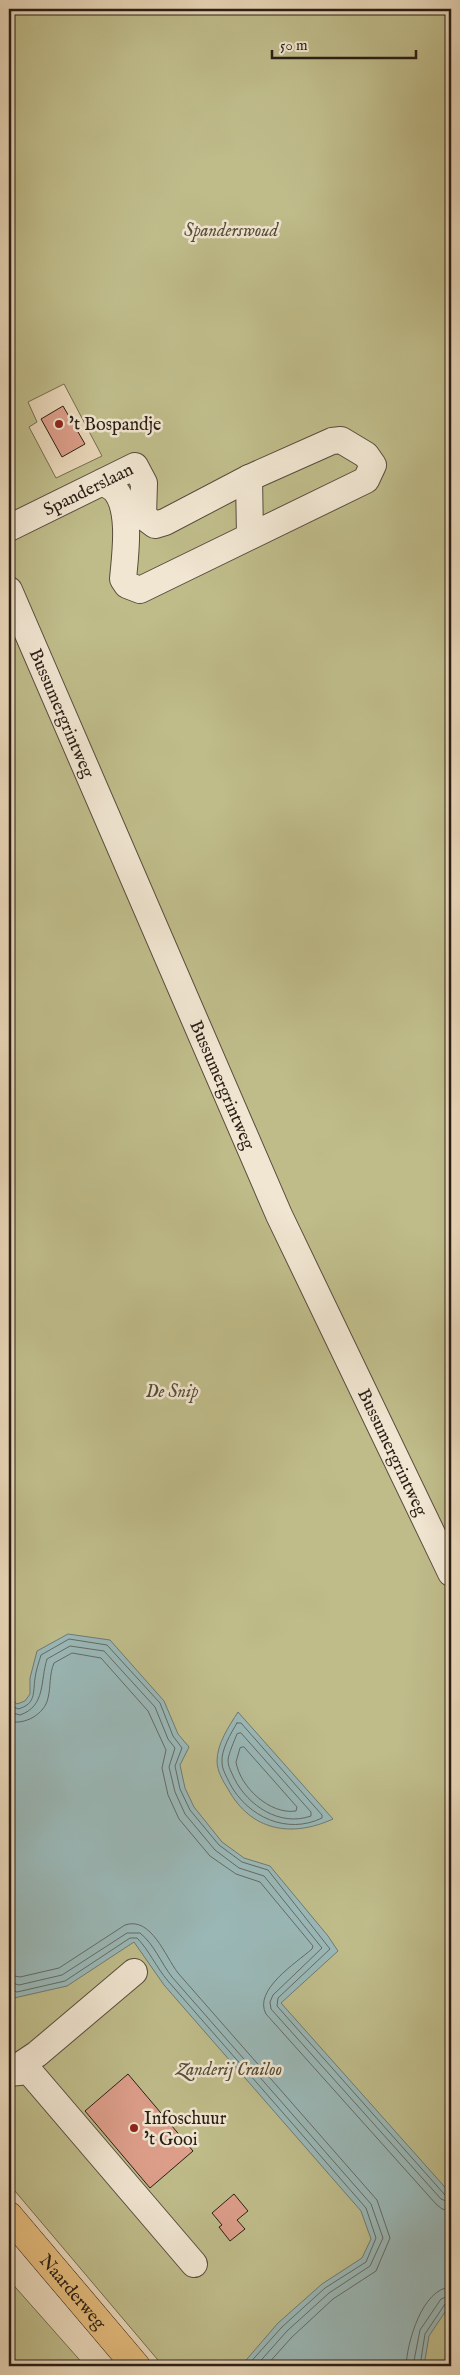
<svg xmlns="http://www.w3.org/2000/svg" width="460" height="2375" viewBox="0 0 460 2375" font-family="'IM FELL English',serif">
  <rect width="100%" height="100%" fill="#ead8ba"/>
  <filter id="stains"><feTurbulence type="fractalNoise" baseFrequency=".004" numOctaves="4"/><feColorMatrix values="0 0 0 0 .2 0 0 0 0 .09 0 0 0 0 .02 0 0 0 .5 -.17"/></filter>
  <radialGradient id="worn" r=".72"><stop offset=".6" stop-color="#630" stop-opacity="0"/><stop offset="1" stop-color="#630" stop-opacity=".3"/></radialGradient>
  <!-- green -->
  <path fill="#bfbc8a" stroke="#746d4f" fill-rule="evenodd" d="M9,9H451V2366H163L9,2184ZM64,384L102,456L56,478L29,427L37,422L28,402Z
    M9,2280L85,2366H9Z"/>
  <!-- water -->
  <path fill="#9ab8b7" stroke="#6d7a76" d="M68,1634L110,1640L164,1701L178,1734L189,1747L180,1765L185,1788L194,1807L222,1842L244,1858L270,1866L328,1936L338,1951L281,2003L451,2194V2303L429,2336L424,2366H241L278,2323L322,2284L362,2258L371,2239L361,2211L164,1985L134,1942L67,1986L14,1998L9,1992V1697L17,1704L25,1701L30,1694V1678L37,1651Z
    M238,1712L333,1819C291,1838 251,1831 228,1789C223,1781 217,1771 217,1761C217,1744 229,1726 238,1712Z"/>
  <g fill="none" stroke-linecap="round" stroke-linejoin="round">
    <!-- shore -->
    <path stroke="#626b66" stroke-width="1" d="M9,1704L18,1709C36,1704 33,1693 35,1678C36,1670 39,1662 41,1655L69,1639L107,1645L160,1703L173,1736L182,1748L175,1766L180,1789L190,1810L219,1845L242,1862L268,1870L330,1949L278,1998L277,2006L445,2195L451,2197
      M9,1712L20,1715C46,1706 40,1681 47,1659L70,1646L104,1651L155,1707L168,1739L175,1748L169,1767L175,1792L185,1814L215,1850L239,1868L264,1876L322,1948L273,1995L270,2002L271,2009L441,2199L451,2203
      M9,1721C24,1726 45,1714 48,1698C51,1686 49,1675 54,1663L72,1653L101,1658L148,1711L166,1750L162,1768L168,1795L179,1819L210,1856L236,1874L260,1882L313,1946L312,1949C296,1963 253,1990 266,2014L436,2204L442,2209L451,2211
      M237,1723H241L322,1815V1818C287,1835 248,1817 230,1784C227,1777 222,1770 222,1762C221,1750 231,1733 237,1723Z
      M241,1733L311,1812V1816C280,1827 248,1806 234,1778C232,1773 228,1767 228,1760C229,1752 234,1742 237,1734Z
      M244,1747L297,1807L296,1811C270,1815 240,1787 236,1762L240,1748Z
      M9,1975L20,1977L59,1968L125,1925C151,1916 165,1956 178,1973L377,2200L390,2238L376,2271L333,2299L292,2337L266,2366
      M9,1982L19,1985L62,1975L127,1933H140C154,1944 161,1963 172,1977L371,2204L383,2238L370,2266L329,2293L287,2331L256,2366
      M9,1989L17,1992L65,1981L130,1938H137C149,1950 156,1967 168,1981L366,2208L376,2238L366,2262L325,2288L282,2327L247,2366
      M406,2366C407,2343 422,2288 451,2287
      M413,2366L420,2330L441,2299L451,2295
      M420,2366L425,2334L445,2304L451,2301"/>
  </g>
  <!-- building -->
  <path fill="#dd9e8a" stroke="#291e14" d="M63,406L85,444L62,457L41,419Z
    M128,2074L193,2151L150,2188L85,2111Z
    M234,2194L248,2211L237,2220L245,2229L230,2241L219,2227L222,2225L212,2213Z"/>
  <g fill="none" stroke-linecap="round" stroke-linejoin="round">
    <defs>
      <g id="minor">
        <path d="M249,478L250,535"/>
        <path id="s1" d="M9,528L135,466L144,483L143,516L155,525L165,522L249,478L332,441L341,440L366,455L373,465L366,480L140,590L127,585L123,579C125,556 132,510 115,490C112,487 106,484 102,482"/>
        <path id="s2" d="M9,590L279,1215L451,1573"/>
        <path d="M10,2072L37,2054L134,1972"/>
        <path d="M9,2073L29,2071L194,2264"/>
      </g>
      <g id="major">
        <path id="s3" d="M9,2216L136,2366"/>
      </g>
    </defs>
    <!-- minor casing -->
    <use href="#minor" stroke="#594c3e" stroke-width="28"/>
    <!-- major casing -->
    <use href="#major" stroke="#291e14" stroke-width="29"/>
    <!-- minor -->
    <use href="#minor" stroke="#f1e6d2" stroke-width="26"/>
    <!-- major -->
    <use href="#major" stroke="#e5bc7d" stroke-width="28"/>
  </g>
  <!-- markers -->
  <g fill="#8f2418" stroke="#f1e6d2" stroke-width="2">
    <circle cx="59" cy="424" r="5"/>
    <circle cx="134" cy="2128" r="5"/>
  </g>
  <g text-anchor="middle" stroke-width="5" stroke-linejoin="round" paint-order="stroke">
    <!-- park labels -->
    <g font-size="18" font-style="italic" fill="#564d37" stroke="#f1e6d2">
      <text x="231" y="236">Spanderswoud</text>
      <text x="172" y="1397">De Snip</text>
      <text x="229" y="2075">Zanderij Crailoo</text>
    </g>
    <!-- poi labels -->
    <g font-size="18" fill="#291e14" stroke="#f1e6d2" text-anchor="start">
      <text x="69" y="430">'t Bospandje</text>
      <text x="144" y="2124">Infoschuur<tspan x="144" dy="21">'t Gooi</tspan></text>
    </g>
    <!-- street labels -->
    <g font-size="18" fill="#291e14" stroke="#f1e6d2">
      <text dy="6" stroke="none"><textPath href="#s1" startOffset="88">Spanderslaan</textPath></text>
      <text dy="6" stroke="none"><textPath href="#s2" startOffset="134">Bussumergrintweg</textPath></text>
      <text dy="6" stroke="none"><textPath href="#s2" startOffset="539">Bussumergrintweg</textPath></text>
      <text dy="6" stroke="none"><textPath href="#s2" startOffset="944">Bussumergrintweg</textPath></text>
      <text dy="6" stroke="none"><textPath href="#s3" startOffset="99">Naarderweg</textPath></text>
    </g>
  </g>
  <!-- margin -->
  <rect width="460" height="2375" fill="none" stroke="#ead8ba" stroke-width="30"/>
  <rect x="10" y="10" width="440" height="2355" fill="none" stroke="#291e14" stroke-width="2.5"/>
  <rect x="15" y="15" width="430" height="2345" fill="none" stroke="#291e14"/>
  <!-- scale -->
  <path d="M272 50v8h144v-8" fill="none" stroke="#291e14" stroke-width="2.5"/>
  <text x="280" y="50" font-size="15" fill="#291e14" stroke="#f1e6d2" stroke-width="4" paint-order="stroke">50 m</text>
  <rect width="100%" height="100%" filter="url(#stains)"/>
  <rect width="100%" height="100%" fill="url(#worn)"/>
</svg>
